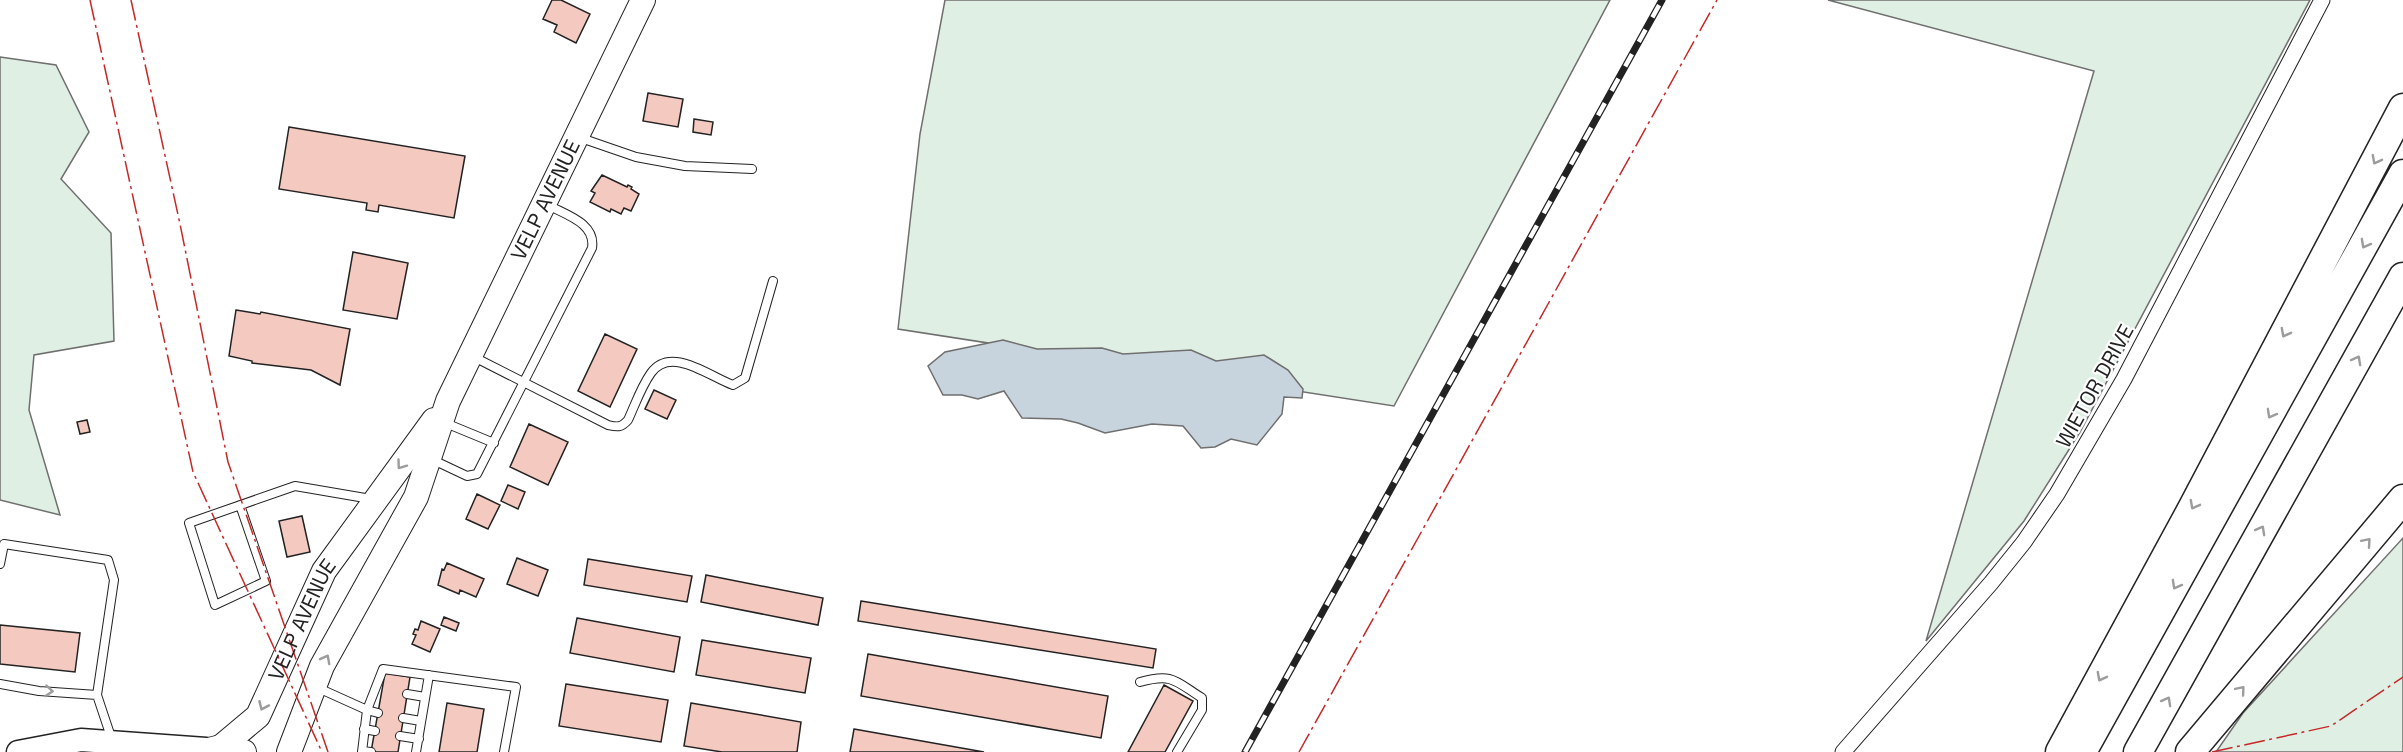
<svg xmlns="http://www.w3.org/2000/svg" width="2403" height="752" viewBox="0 0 2403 752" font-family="'Space Grotesk',sans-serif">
  <rect width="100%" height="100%" fill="#fff"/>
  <!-- green -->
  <path fill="#e0efe3" stroke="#6f6f6f" stroke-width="1.5" d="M945,0H1610L1394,406L898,329L920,134Z
    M1828,0H2310L2080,432L2024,521L1926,641L2094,71Z
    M0,57L56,65L89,132L61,179L111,233L114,341L34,355L29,410L60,515L0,500Z
    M2403,538V752H2216L2243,713Z"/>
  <!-- water -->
  <path fill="#c7d3dd" stroke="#6f6f6f" stroke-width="1.5" d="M1003,340L1037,349L1102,348L1123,354L1191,350L1216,361L1264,355L1288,370L1303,389L1302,398L1284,397L1282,414L1257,445L1231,439L1215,447L1201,448L1183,426L1152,424L1105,433L1078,423L1061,419L1022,418L1004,391L978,399L962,395H943L928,366L945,352Z"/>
  <!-- building -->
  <path fill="#f3c9c0" stroke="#222" stroke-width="1.5" d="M552,0H561L590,14L576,43L554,32L557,25L543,19Z
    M648,93L683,99L678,127L643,121Z
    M694,119L713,122L711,135L693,132Z
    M289,127L465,156L454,218L379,205L378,212L366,210L367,203L279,189Z
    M602,175L627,187L628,185L632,187L631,189L639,194L631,211L624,208L621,214L611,209L610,212L590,202L595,193L591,191Z
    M353,252L408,263L397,319L343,310Z
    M236,310L260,314L261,312L350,329L340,385L311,370L252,363V361L229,356Z
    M605,334L637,349L610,407L578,391Z
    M654,390L676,400L667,419L645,409Z
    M87,420L90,432L80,434L77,422Z
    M529,424L568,442L548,485L510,467Z
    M508,485L525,492L518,509L501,501Z
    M477,494L500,505L488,529L466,519Z
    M302,516L310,552L287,557L279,521Z
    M517,558L548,570L538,596L507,584Z
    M588,559L692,576L687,602L584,585Z
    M447,563L484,579L476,597L460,590L459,594L438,585L442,569L444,570Z
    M706,575L823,598L818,625L701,602Z
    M861,601L1156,649L1153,668L858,621Z
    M444,617L459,623L456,631L441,625Z
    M577,618L680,637L674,672L570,653Z
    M421,621L440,629L430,652L412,644L416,635L413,634L415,629L418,630Z
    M0,625L80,633L75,672L0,664Z
    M702,640L811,658L805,693L696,675Z
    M868,654L1108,696L1101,738L861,696Z
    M385,673L410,677L398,752H371Z
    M566,684L668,700L661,742L559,726Z
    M1164,685L1193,701L1165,752H1128Z
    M447,703L484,709L477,752H439Z
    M691,703L801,722L797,752H722L684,746Z
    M854,729L984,752H850Z"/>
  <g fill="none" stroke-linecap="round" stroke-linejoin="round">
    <defs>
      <path id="lane" d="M578,137L636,157L685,166L752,169
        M472,356L608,425C617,427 621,428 628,420C635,405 641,387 651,373C671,345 710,377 733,385L745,378L773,281
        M443,422L494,443
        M431,459L467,476L477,474L592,248C596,223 566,215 548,205
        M240,505L266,581L215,605L189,523L295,486L371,499
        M0,564L4,544L108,560L114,580L97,695L112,740
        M1140,682C1173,673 1175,681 1202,698V710L1177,752
        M0,684L39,691L97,695
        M316,687L367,710L362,752
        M407,694L425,697
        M378,713L367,710L383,669L516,687L504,752
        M403,718L421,721
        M364,729L375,731
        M400,736L419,739
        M362,751L371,752
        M416,752L429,675"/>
      <path id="street" d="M1843,752L1991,583L2024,542L2057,494L2124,379L2322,0"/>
      <path id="secondary" d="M18,752L81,740L206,749"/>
      <g id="primary">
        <path id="s1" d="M221,747L258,716L324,571L434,420"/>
        <path d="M201,752L221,747L244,752"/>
        <path id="s2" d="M289,752L322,666L416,497L448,401L643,0"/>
      </g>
      <path id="highway" d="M2060,752L2193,507L2403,108
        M2082,752L2403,174
        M2138,752L2403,277
        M2190,752L2403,499"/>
    </defs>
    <!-- lane casing -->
    <use href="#lane" stroke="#222" stroke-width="10"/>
    <!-- street casing -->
    <use href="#street" stroke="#222" stroke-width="17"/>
    <!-- secondary casing -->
    <use href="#secondary" stroke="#222" stroke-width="25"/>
    <!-- primary casing -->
    <use href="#primary" stroke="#222" stroke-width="26"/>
    <!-- highway casing -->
    <use href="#highway" stroke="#222" stroke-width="31"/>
    <!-- lane -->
    <use href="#lane" stroke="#fff" stroke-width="8"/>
    <!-- street -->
    <use href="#street" stroke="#fff" stroke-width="15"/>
    <!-- secondary -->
    <use href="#secondary" stroke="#fff" stroke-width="22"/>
    <!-- primary -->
    <use href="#primary" stroke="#fff" stroke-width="24"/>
    <!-- highway -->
    <use href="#highway" stroke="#fff" stroke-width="28"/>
    <defs>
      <path id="rail" d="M1245,752L1662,0"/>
    </defs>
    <!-- rail casing -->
    <use href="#rail" stroke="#222" stroke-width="7"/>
    <!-- rail -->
    <use href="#rail" stroke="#fff" stroke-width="4.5" stroke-dasharray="14" stroke-linecap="butt"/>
    <!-- power -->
    <path stroke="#c62828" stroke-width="1.5" stroke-dasharray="21 4.5 3 4.5" stroke-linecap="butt" d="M90,0L193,472L322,752
      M131,0L180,224L228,462L328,752
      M1299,752L1717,0
      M2212,752L2331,726L2403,677"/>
  </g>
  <!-- one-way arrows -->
  <defs><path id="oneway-chevron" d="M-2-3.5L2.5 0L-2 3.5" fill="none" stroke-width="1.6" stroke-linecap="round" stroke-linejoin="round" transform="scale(1.5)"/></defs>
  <g stroke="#9c9c9c">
    <use href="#oneway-chevron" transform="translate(2376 160) rotate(118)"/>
    <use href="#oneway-chevron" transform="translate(2365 244) rotate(119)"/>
    <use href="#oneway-chevron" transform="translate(2285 333) rotate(118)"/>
    <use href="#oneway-chevron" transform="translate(2357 360) rotate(-61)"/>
    <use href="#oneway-chevron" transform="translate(2271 414) rotate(119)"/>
    <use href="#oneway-chevron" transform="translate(401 465) rotate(126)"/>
    <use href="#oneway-chevron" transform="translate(2194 505) rotate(118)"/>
    <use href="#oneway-chevron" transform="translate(2261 530) rotate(-61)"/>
    <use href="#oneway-chevron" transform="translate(2367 542) rotate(-49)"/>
    <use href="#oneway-chevron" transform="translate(2176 585) rotate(119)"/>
    <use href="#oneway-chevron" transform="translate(326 659) rotate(-62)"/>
    <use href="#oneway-chevron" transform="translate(2101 677) rotate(118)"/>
    <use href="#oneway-chevron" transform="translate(2241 690) rotate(-50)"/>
    <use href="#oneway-chevron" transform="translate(49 691) rotate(5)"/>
    <use href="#oneway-chevron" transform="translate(2167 701) rotate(-61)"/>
    <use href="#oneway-chevron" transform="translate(263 706) rotate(114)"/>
  </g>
  <g text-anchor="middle" stroke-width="4.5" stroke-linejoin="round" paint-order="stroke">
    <!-- street labels -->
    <g font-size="21" fill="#222" stroke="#fff">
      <text dy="7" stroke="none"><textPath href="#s2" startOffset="610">VELP AVENUE</textPath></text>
      <text transform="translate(2095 386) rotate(-61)" y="7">WIETOR DRIVE</text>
      <text dy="7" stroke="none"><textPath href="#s1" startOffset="154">VELP AVENUE</textPath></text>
    </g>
  </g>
</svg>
